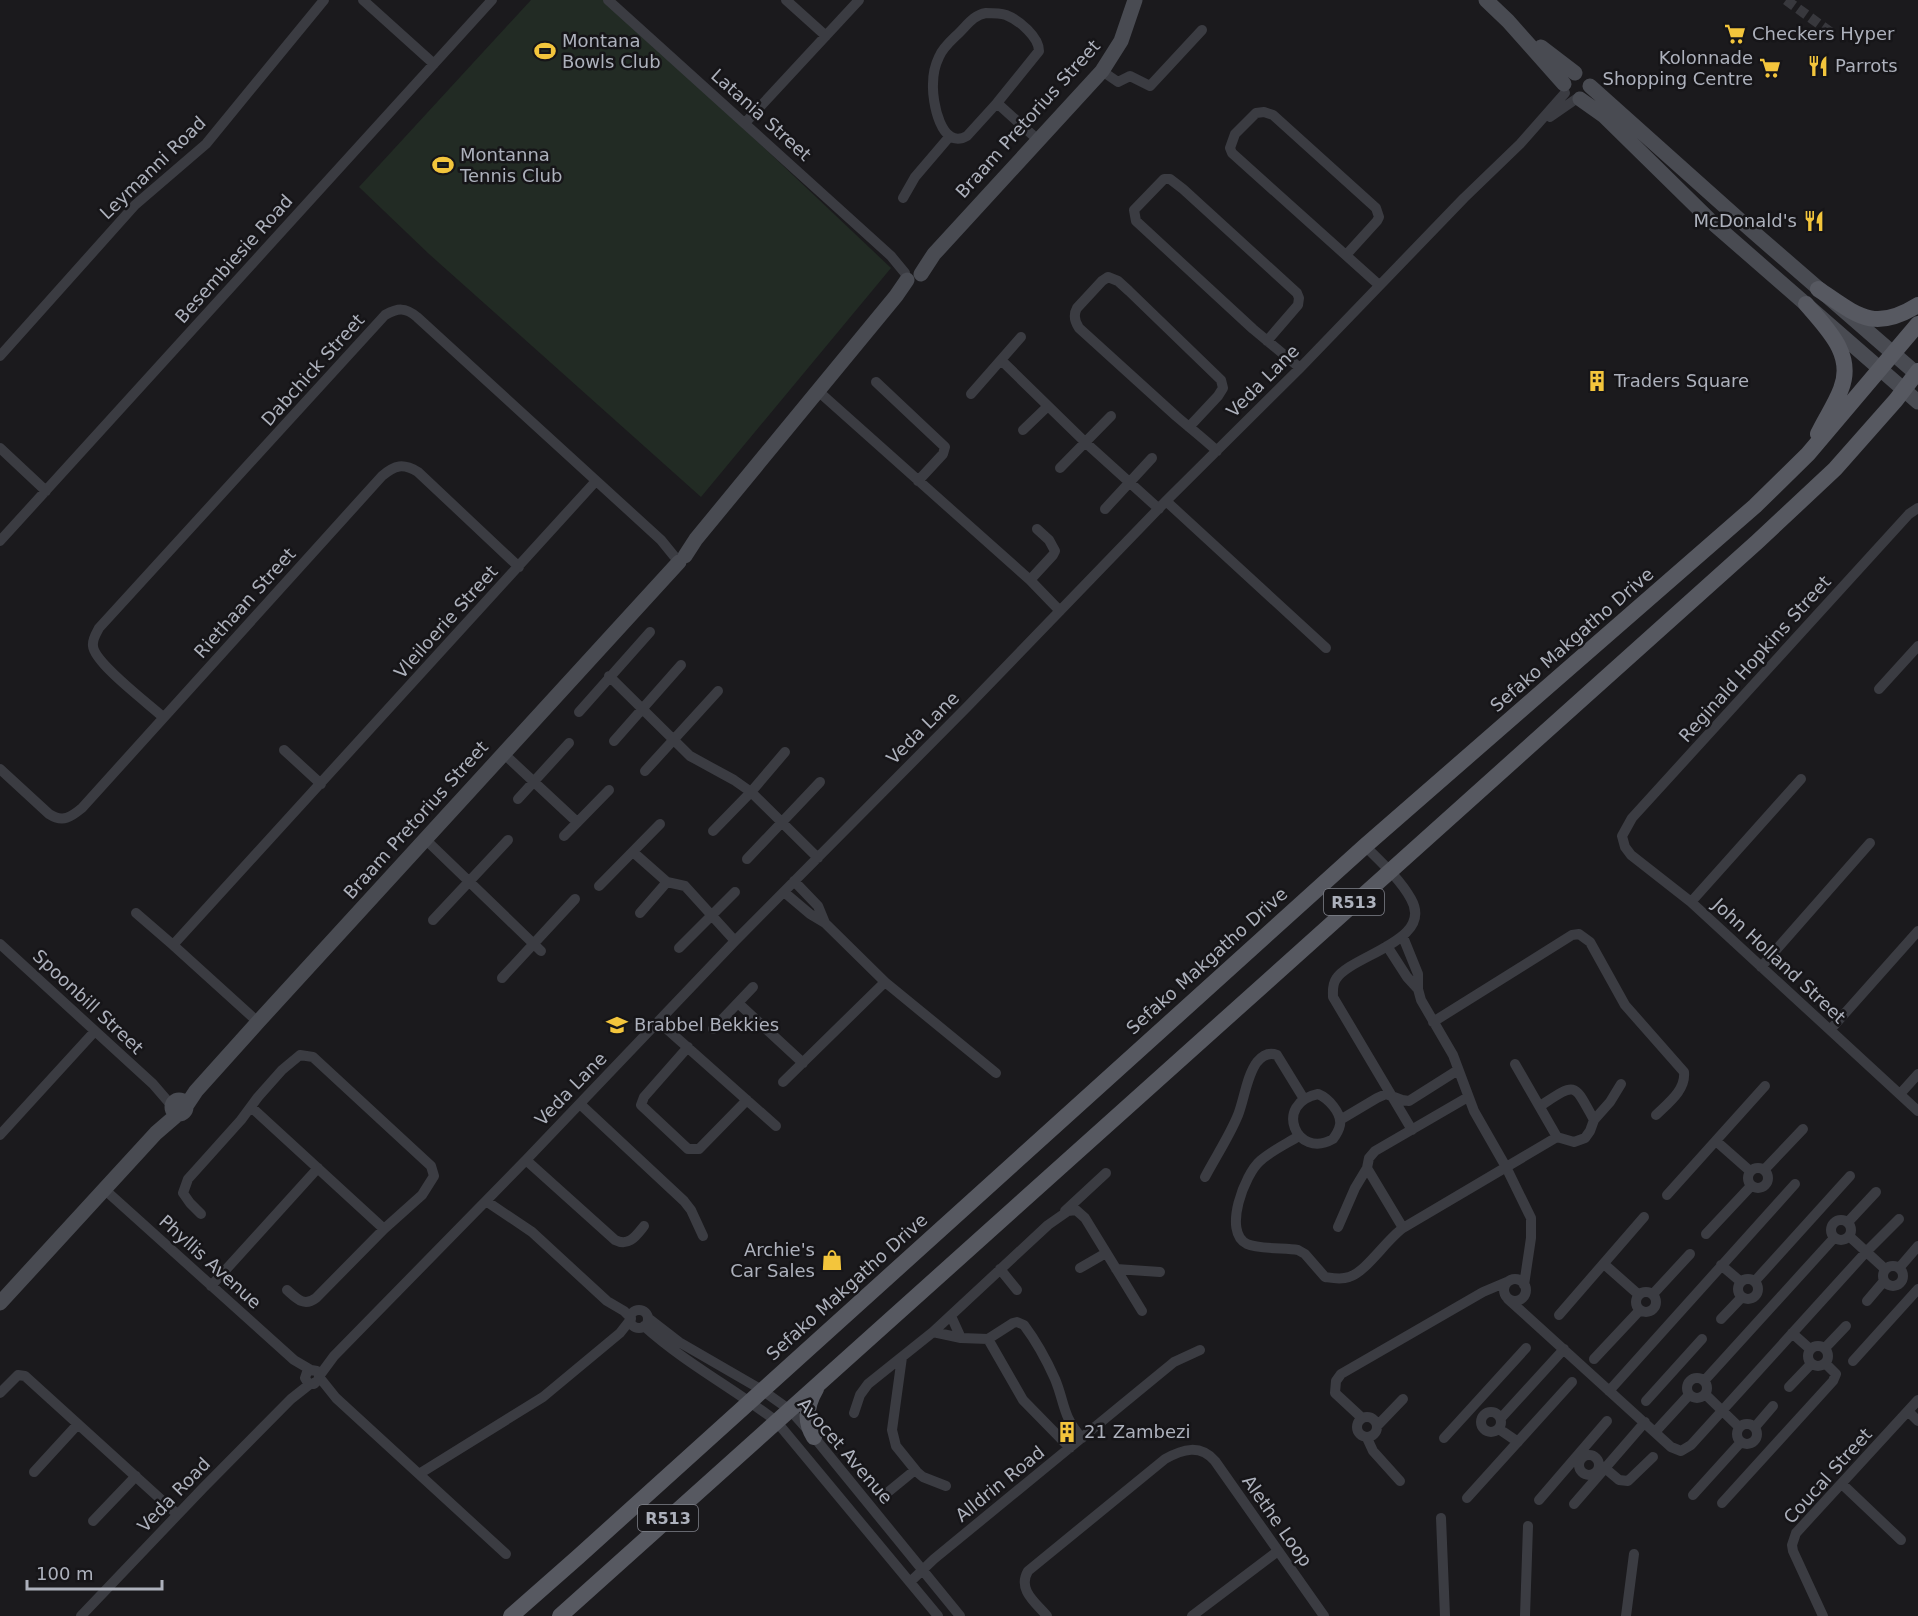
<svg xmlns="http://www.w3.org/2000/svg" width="1918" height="1616" viewBox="0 0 1918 1616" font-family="'DejaVu Sans',sans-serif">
  <rect width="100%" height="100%" fill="#1b1a1d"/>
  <!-- green -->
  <path fill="#222b24" d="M531,0H608L891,268L701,497L429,254L359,187Z"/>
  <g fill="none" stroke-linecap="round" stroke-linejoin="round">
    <!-- street-tunnel -->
    <path stroke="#38383d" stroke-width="10" stroke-dasharray="10 5" stroke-linecap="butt" d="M1786,0L1833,34"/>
    <!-- street -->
    <path stroke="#3b3c42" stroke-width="10" d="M363,0L434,64
      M608,0L891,256L905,273
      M786,0L826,36
      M986,13C992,13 1000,13 1006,15C1019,20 1039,37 1039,51L997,103L967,136C941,151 932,101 933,84C933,75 935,65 939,57C943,47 952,40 960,32C968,24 974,15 986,13Z
      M1102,71L1118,82L1130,76L1150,86L1202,30
      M997,103L1037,139
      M1550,117L1576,99
      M745,123L859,0
      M903,198L915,177L950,136
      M1346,255L1377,221L1379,217L1376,208L1273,115L1264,112L1256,113L1235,134L1230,148L1232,153L1379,285
      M1267,341L1298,305L1299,298L1297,293L1183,189L1170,179H1164L1134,210L1136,221L1253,329L1300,368
      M0,356L135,205L206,144L324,0
      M1001,360L1086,443L1159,509
      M876,382L945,447L943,454L918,481
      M818,391L1030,580L1060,611
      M971,394L1021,337
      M1189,427L1218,396L1223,388L1221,380L1129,291L1118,281L1108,277L1102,281L1077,308C1073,315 1075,322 1079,328L1176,416C1190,428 1204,439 1217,451
      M1023,430L1048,406
      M0,448L46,491
      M1060,468L1111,416
      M1166,501L1326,648
      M1918,508L1909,514L1632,818L1622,836L1625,847L1631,855L1691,902L1918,1111
      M1105,509L1152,458
      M0,541L492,0
      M1030,580L1053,555L1055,551L1049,540L1037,529
      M609,676L690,756L734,780L751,792L818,858
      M1879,689L1918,646
      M579,712L650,632
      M163,717C149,704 94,663 93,646C92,639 96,634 99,628L385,315C398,308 405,307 417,317L661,540L674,556
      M614,741L681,665
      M284,750L321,784
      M503,753L577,822
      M0,769L49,814C63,823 71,817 82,808L382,476C395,465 403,463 418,472L519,567
      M645,771L718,691
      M518,799L569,743
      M713,831L751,792L785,752
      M564,836L609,790
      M425,839L541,951
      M1365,846C1381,862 1400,879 1411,899C1435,941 1351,955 1336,979C1332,985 1333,991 1333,997L1412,1130
      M633,852L667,882L685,886L735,941
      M747,859L820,782
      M794,881L818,906L825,923
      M599,886L660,824
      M784,892L810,914L825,923L885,982L996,1073
      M1691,902L1801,779
      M136,913L173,945
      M640,913L667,882
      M433,920L508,840
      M1403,937L1418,974V989L1421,1000L1453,1055L1474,1111L1506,1167L1531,1218V1238L1524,1285
      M0,944L153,1084L172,1106
      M1387,946L1407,977L1418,989
      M679,948L735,892
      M1761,967L1870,843
      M502,978L575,899
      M738,1003L803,1063
      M258,1022L173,945L595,482
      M659,1022L776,1126
      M1433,1022L1572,935L1579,934L1590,942L1625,1005L1684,1072C1686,1090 1668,1103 1656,1115
      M713,1029L753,987
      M1830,1030L1918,931
      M688,1047L644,1097L641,1105L688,1149H699L747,1100
      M1515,1064L1557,1137
      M783,1082L885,982
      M1318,1094C1328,1098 1342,1113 1340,1125C1339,1130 1336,1135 1333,1139C1296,1160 1273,1103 1318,1094Z
      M1900,1094L1918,1074
      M580,1104L684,1201L691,1210L703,1236
      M1540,1106C1577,1082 1573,1082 1594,1120
      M251,1107L384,1229
      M1340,1120L1377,1098L1386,1094L1402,1100L1409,1101L1458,1070
      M0,1135L95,1031
      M1299,1136C1286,1144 1271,1151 1260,1161C1245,1174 1222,1232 1247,1244C1258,1249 1285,1248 1298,1250L1305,1254L1325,1277C1332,1278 1341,1280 1349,1277C1366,1272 1386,1240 1403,1228
      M1716,1141L1750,1171
      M526,1160L615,1240C629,1247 636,1236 644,1226
      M1748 1178a10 10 0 1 1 20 0a10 10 0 1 1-20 0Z
      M1367,1168L1403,1228L1557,1137L1574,1142L1585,1138L1590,1131L1594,1120L1610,1102L1621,1084
      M1764,1170L1803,1129
      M1205,1177C1216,1156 1229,1137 1238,1115C1244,1100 1247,1075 1257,1062C1262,1056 1269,1052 1277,1055L1304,1099
      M104,1189L294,1360L311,1370L317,1371L320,1378L314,1384L308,1383L305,1378L307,1372L311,1370
      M1667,1195L1765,1086
      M486,1201L532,1232L607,1301L624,1311L631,1318
      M1065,1211L1106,1173
      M201,1214L190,1203L183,1193L188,1179L241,1120L258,1097L282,1070L300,1055L313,1057L431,1166L434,1176L422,1195L384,1229L316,1298C304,1307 297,1299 287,1290
      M1831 1230a10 10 0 1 1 20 0a10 10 0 1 1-20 0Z
      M1848,1222L1876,1192
      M1338,1227L1355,1188L1367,1168L1369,1158L1375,1151L1468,1097
      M1706,1234L1751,1186
      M1849,1236L1885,1269
      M1604,1264L1639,1295
      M1721,1265L1741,1282
      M1883 1276a10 10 0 1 1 20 0a10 10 0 1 1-20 0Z
      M1900,1267L1918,1246
      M1080,1268L1106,1253
      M1000,1269L1017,1290
      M1116,1269L1160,1272
      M1738 1289a10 10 0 1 1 20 0a10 10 0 1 1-20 0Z
      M1504 1290a11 11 0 1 1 22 0a11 11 0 1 1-22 0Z
      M1755,1281L1850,1176
      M211,1286L318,1168
      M1636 1302a10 10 0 1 1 20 0a10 10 0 1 1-20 0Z
      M1653,1294L1690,1254
      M1508,1299L1671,1447L1681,1451L1691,1445L1866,1252L1899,1219
      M1867,1301L1884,1281
      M630 1319a9 9 0 1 1 18 0a9 9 0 1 1-18 0Z
      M1559,1315L1644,1217
      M951,1316L961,1338
      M648,1318L679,1342L762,1390L790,1410L814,1437L960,1616
      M1721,1319L1742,1297
      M644,1326C685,1363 733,1388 776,1421L938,1616
      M933,1332L961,1338L988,1339L1013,1323L1017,1322L1024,1325C1036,1341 1047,1361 1055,1379C1065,1403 1062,1416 1082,1438
      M1792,1333L1810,1349
      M988,1339L1023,1400L1070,1448
      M1808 1356a10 10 0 1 1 20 0a10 10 0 1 1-20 0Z
      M1825,1348L1846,1326
      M902,1357L892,1430L896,1446L917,1472L923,1477L946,1486
      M1594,1359L1640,1310
      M1853,1361L1918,1289
      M320,1375L334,1356L526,1160L735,941L966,708L1166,501L1300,368L1464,198L1520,144L1565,93
      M1687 1388a10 10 0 1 1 20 0a10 10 0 1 1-20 0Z
      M320,1378L336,1398L506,1554
      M1704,1381L1834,1238
      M1789,1387L1811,1364
      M1609,1391L1795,1184
      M0,1393L18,1375L25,1376L177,1514
      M1705,1394L1739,1427
      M1646,1401L1702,1339
      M1908,1411L1918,1421
      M1481 1422a10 10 0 1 1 20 0a10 10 0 1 1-20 0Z
      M854,1413L860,1395L868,1384L933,1332L1048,1225L1068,1211L1076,1210L1085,1218L1142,1311
      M1357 1427a10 10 0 1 1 20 0a10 10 0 1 1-20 0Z
      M1362,1418L1335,1393L1336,1381L1341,1374L1483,1292L1509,1281
      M1501,1418L1564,1349
      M1737 1434a10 10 0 1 1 20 0a10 10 0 1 1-20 0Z
      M1377,1426L1403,1399
      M1755,1427L1773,1406
      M1499,1429L1518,1442
      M1655,1432L1689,1395
      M1367,1438L1373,1451L1400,1481
      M1444,1438L1526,1348
      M1579 1465a10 10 0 1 1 20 0a10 10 0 1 1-20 0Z
      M1606,1469L1619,1480L1628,1481L1653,1457
      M34,1472L78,1424
      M419,1474L543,1397L620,1333L631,1319
      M1842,1484L1901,1540
      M1693,1495L1741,1442
      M882,1497L915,1470
      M1467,1498L1572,1382
      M1539,1500L1607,1421
      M1722,1503L1833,1381L1836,1374L1826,1364
      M1574,1504L1645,1422
      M1441,1518L1445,1616
      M93,1521L136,1476
      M910,1582L934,1559L1174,1362L1200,1350
      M81,1616L204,1487L291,1399L310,1384
      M1047,1616C1036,1603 1017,1590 1028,1571L1165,1459C1183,1449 1200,1444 1215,1461L1324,1616
      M1192,1616L1278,1551
      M1525,1616L1528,1526
      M1626,1616L1634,1554
      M1823,1616L1793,1551L1792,1545L1796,1533L1918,1400"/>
    <!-- secondary -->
    <path stroke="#494b52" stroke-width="15" d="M1486,0L1508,21L1564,84
      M1541,47L1575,73
      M1590,86L1751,230L1918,375
      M1580,99L1604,116L1714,224L1918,402
      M921,274L934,254L1102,71L1121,41L1135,0
      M685,556L696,539L896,296L907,280
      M172 1107a7 7 0 1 1 14 0a7 7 0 1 1-14 0Z
      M186,1106L196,1091L258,1022L679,562
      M0,1303L156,1133L178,1114"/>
    <!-- primary -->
    <path stroke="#575961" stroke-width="16" d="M1818,289C1857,315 1873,333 1918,305
      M1806,304C1826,328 1855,354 1841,389C1835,405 1825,419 1818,434
      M814,1437C804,1421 807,1404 816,1389
      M511,1616L578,1557L1365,846L1755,506L1808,454L1918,324
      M560,1616L1757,542L1835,469L1896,400L1918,371"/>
  </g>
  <!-- icons -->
  <defs>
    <symbol id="supermarket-bare" viewBox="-9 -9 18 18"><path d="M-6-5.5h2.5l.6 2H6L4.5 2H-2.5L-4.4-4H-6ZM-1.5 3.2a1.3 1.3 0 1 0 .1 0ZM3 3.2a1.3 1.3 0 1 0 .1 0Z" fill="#f3c53c" stroke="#161518" stroke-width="2.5" paint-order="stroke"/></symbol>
    <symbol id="stadium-bare" viewBox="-9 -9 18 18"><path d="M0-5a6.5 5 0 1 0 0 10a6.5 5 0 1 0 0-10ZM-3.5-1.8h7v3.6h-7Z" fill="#f3c53c" stroke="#161518" stroke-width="2.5" paint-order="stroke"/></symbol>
    <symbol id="restaurant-bare" viewBox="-9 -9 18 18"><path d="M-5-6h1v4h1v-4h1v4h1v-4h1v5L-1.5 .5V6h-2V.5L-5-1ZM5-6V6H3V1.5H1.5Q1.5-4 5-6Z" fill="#f3c53c" stroke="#161518" stroke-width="2.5" paint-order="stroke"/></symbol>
    <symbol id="building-bare" viewBox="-9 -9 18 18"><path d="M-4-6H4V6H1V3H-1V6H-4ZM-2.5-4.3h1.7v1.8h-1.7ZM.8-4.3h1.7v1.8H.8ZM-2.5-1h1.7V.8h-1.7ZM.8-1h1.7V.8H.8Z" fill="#f3c53c" stroke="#161518" stroke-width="2.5" paint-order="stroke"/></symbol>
    <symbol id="school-bare" viewBox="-9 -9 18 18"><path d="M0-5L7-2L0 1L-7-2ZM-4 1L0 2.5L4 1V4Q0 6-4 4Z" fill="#f3c53c" stroke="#161518" stroke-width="2.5" paint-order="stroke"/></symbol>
    <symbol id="shop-bare" viewBox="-9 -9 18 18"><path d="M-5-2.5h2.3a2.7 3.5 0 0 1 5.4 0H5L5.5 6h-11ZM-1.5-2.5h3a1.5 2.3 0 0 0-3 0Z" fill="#f3c53c" stroke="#161518" stroke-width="2.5" paint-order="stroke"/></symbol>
  </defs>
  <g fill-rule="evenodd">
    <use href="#supermarket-bare" x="1720" y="19" width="30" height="30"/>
    <use href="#stadium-bare" x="530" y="36" width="30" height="30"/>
    <use href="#restaurant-bare" x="1803" y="51" width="30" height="30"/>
    <use href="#supermarket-bare" x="1755" y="53" width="30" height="30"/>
    <use href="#stadium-bare" x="428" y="150" width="30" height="30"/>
    <use href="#restaurant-bare" x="1799" y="206" width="30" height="30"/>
    <use href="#building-bare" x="1582" y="366" width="30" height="30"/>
    <use href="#school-bare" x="602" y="1010" width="30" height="30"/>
    <use href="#shop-bare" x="817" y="1245" width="30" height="30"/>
    <use href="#building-bare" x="1052" y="1417" width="30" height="30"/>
  </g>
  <g text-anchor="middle" stroke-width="5" stroke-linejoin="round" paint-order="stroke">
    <!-- shield labels -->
    <g fill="#161518" stroke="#80828b" stroke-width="1.5">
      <rect x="1324" y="889" width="60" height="26" rx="4.5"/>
      <rect x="638" y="1505" width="60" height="26" rx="4.5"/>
    </g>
    <g font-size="16" font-weight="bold" fill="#adb1bc">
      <text x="1354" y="908">R513</text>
      <text x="668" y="1524">R513</text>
    </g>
    <!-- poi labels -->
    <g font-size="18" fill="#adb1bc" stroke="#161518" text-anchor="start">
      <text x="1752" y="40">Checkers Hyper</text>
      <text x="562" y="47">Montana<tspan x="562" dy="21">Bowls Club</tspan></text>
      <text x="1753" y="64" text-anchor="end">Kolonnade<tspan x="1753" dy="21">Shopping Centre</tspan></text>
      <text x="1835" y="72">Parrots</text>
      <text x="460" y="161">Montanna<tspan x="460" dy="21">Tennis Club</tspan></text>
      <text x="1797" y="227" text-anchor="end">McDonald's</text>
      <text x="1614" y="387">Traders Square</text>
      <text x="634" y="1031">Brabbel Bekkies</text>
      <text x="815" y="1256" text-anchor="end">Archie's<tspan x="815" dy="21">Car Sales</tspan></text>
      <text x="1084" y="1438">21 Zambezi</text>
    </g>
    <!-- street labels -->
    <g font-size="18" fill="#adb1bc" stroke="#161518">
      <text transform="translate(761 115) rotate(42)" y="6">Latania Street</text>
      <text transform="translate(1028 119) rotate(-48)" y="6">Braam Pretorius Street</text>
      <text transform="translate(153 168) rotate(-44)" y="6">Leymanni Road</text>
      <text transform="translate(234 259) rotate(-48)" y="6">Besembiesie Road</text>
      <text transform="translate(313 370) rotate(-48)" y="6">Dabchick Street</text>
      <text transform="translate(1263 381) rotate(-45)" y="6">Veda Lane</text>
      <text transform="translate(245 603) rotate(-48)" y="6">Riethaan Street</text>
      <text transform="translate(446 622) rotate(-48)" y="6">Vleiloerie Street</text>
      <text transform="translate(1572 640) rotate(-41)" y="6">Sefako Makgatho Drive</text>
      <text transform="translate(1755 659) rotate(-48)" y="6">Reginald Hopkins Street</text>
      <text transform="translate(923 728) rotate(-45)" y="6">Veda Lane</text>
      <text transform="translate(416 820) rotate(-48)" y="6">Braam Pretorius Street</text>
      <text transform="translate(1207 961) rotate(-42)" y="6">Sefako Makgatho Drive</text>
      <text transform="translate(1779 961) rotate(43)" y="6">John Holland Street</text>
      <text transform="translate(88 1002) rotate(43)" y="6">Spoonbill Street</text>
      <text transform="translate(571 1089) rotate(-46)" y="6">Veda Lane</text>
      <text transform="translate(210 1262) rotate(42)" y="6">Phyllis Avenue</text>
      <text transform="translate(847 1287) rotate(-42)" y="6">Sefako Makgatho Drive</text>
      <text transform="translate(845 1451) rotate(49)" y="6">Avocet Avenue</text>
      <text transform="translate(1828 1476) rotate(-48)" y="6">Coucal Street</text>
      <text transform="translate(1000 1484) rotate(-39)" y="6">Alldrin Road</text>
      <text transform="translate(174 1495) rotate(-46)" y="6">Veda Road</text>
      <text transform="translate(1277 1521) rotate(55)" y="6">Alethe Loop</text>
    </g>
  </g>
  <!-- scale -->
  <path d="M27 1580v9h135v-9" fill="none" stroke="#adb1bc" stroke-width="3"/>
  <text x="36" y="1580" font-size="18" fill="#adb1bc" stroke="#161518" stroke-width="4.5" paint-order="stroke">100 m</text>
</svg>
